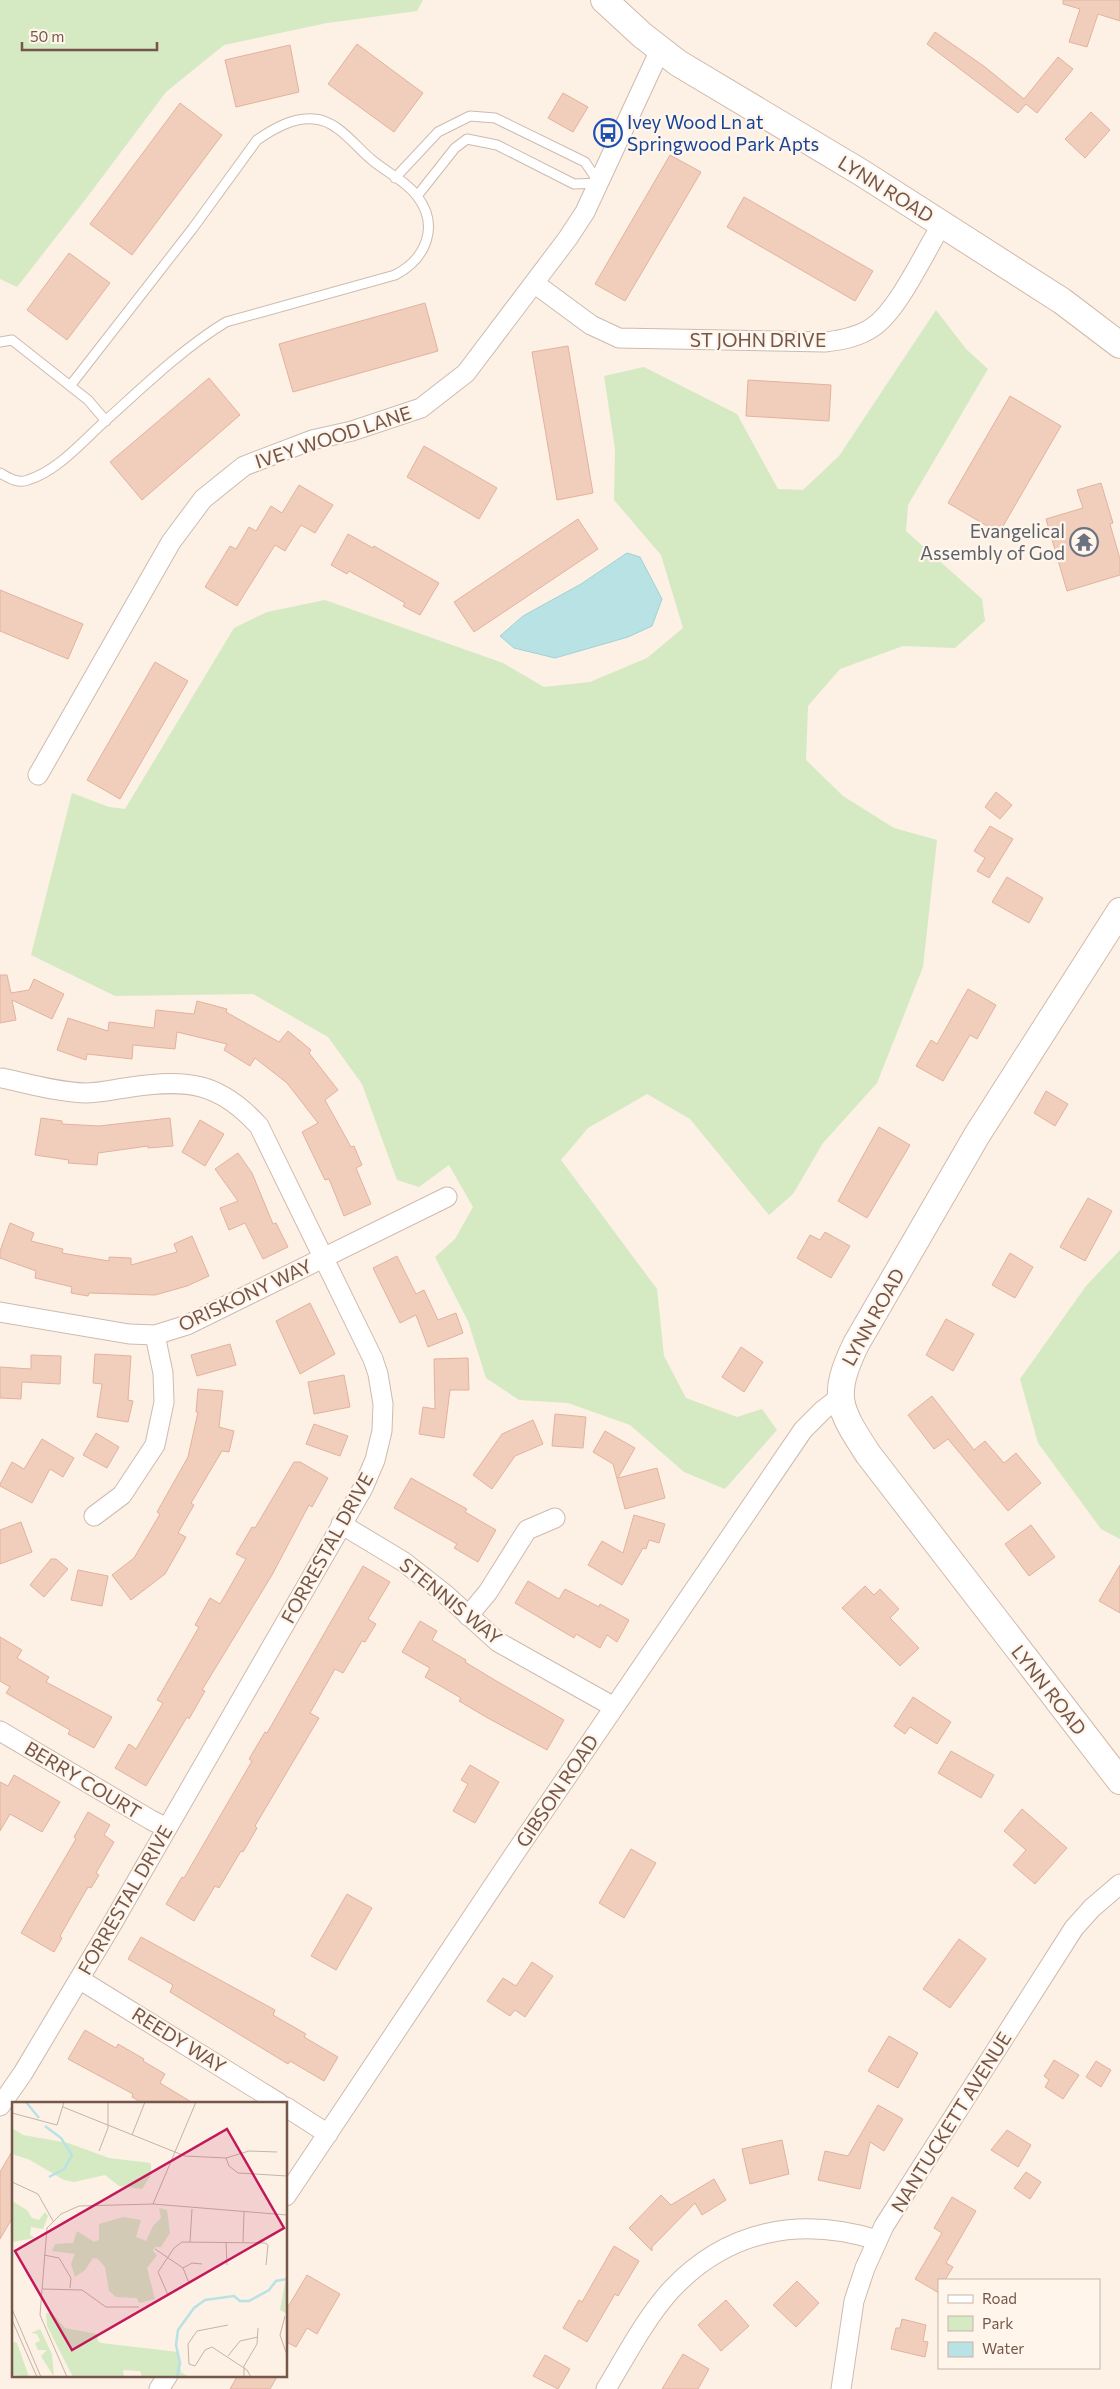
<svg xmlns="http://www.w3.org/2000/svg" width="1120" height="2389" viewBox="0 0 1120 2389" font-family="Commissioner,sans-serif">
  <rect width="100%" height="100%" fill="#fcf1e4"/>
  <!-- green -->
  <path fill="#d5e9c3" d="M0,0H423L417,11L327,23L224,45L166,92L85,200L17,287L0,279Z
    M936,310L966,349L988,369L908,505L906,531L982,599L985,621L955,648L903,646L840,669L808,706L806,760L843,796L894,828L937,840L923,967L877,1083L823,1143L793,1194L769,1215L690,1119L647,1094L588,1128L561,1160L657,1289L664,1356L686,1398L737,1417L762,1409L777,1430L725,1489L684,1472L630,1425L568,1403L519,1400L486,1378L468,1321L435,1257L455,1239L473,1207L449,1165L419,1187L397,1180L362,1084L328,1037L253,994L115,996L31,955L72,793L109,807L125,809L234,628L267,612L325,600L503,663L544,687L590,682L647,658L683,628L661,555L614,500L615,449L604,376L644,367L737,414L778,489L803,490L839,456Z
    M1120,1250V1539L1101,1529L1038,1443L1020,1379L1086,1286Z"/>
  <!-- water -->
  <path fill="#b9e2e5" stroke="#9fd2d7" d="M627,553L640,557L662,599L652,626L628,637L555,658L514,648L500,636L523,616L581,584Z"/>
  <!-- building -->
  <path fill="#f1cdbc" stroke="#e3b29d" d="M1063,0H1120V21L1098,14L1087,47L1069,42L1080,9L1063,4Z
    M935,32L985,67L1024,99L1058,57L1073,69L1037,113L1026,104L1018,113L927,44Z
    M357,44L423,93L394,132L328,84Z
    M290,45L299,92L236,107L225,60Z
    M563,93L588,107L573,132L548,118Z
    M180,103L222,135L132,255L90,224Z
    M1091,112L1110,130L1085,158L1065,139Z
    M670,155L701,172L625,301L595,284Z
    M744,197L873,271L855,301L727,227Z
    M69,253L110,283L67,340L27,310Z
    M425,303L438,351L293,392L279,344Z
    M568,346L593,493L557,500L532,352Z
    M209,378L240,415L142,500L110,462Z
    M748,380L831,385L829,421L746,416Z
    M1010,396L1061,426L999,533L948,503Z
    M424,446L497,488L479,519L407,477Z
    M1101,483L1113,523L1110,524L1120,559V575L1067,591L1046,519L1083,508L1077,490Z
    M299,485L333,505L315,533L301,525L285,551L275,545L237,606L205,587L230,546L236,549L249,527L256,531L271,506L282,513Z
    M578,519L598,549L474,632L454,602Z
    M348,534L373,548L374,546L439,583L420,615L403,606L405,603L372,584L349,571L347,574L331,565Z
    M0,590L83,624L68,659L0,631Z
    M155,662L188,681L120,799L87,780Z
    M996,792L1012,805L1000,819L985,807Z
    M990,826L1013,839L989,878L977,871L985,858L974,851Z
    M1007,877L1043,898L1029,923L992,902Z
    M0,975H7L11,993L29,990L34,979L64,994L52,1019L12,1000L16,1020L0,1023Z
    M968,989L996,1005L977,1039L970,1035L943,1081L916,1066L931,1040L937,1044Z
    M197,1001L227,1009L226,1012L279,1042L288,1031L311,1050L309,1053L338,1090L325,1100L351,1147L354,1146L362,1165L356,1168L371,1204L344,1216L329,1179L325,1180L302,1132L318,1123L287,1083L255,1058L250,1066L224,1050L227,1044L177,1032L175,1049L133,1045L132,1059L87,1054L86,1060L57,1050L68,1018L108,1031L109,1022L154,1028L156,1010L194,1014Z
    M1046,1091L1068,1104L1055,1126L1034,1113Z
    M41,1118L62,1121V1124L99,1126L170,1118L173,1146L148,1148V1146L98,1153L97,1165L68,1163L69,1160L35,1155Z
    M200,1120L224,1134L205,1166L182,1152Z
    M879,1127L910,1145L867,1218L838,1201Z
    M238,1153L252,1173L273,1224L276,1223L288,1247L263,1259L245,1223L229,1230L220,1208L238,1201L215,1169Z
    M1088,1198L1112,1211L1085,1261L1060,1247Z
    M10,1223L34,1233L31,1241L63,1249L62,1253L109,1261V1257L131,1258V1265L177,1252L174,1244L192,1236L209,1276L187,1286L155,1295L89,1293L88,1296L71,1293L72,1287L35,1278L36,1271L0,1258V1251Z
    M825,1232L850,1246L831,1278L797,1258L810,1235L820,1240Z
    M1010,1253L1033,1267L1015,1298L992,1285Z
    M397,1256L416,1294L424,1290L438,1320L456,1313L463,1333L428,1347L416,1315L400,1323L373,1268Z
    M310,1303L335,1354L300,1374L276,1321Z
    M946,1319L974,1334L953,1371L926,1355Z
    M230,1344L236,1365L197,1376L191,1355Z
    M741,1347L763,1362L744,1392L722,1377Z
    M95,1354L131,1356L128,1400L133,1401L128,1422L97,1417L102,1384L93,1383Z
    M31,1355L61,1356L60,1384L22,1382L21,1399L0,1398V1367L31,1369Z
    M468,1358L469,1390H450L444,1438L419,1434L423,1407L435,1409L434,1359Z
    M344,1375L350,1407L314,1414L308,1382Z
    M198,1389L223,1391L219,1427L234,1431L229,1452L222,1451L191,1503L194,1505L178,1533L186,1537L165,1574L131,1600L112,1575L134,1558L160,1514L157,1512L188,1457L198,1412H196Z
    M932,1396L974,1450L985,1441L1004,1463L1016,1453L1041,1483L1008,1511L948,1439L934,1449L908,1415Z
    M555,1414L586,1417L583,1448L552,1446Z
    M533,1420L543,1444L515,1456L492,1489L473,1475L502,1434Z
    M314,1424L348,1436L340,1456L306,1444Z
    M605,1431L635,1448L618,1478L657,1468L665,1498L625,1509L613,1464L593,1452Z
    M96,1433L119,1447L107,1468L83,1455Z
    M42,1439L74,1458L63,1477L50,1469L32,1503L0,1486V1484L12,1462L24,1469Z
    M294,1462H300L328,1478L312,1507L309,1505L272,1575L202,1690L205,1691L189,1719L187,1717L146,1786L115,1768L129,1744L136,1749L163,1703L157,1700L199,1627L195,1625L210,1598L220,1604L246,1559L236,1554L252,1527L255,1528Z
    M411,1478L467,1509L465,1512L496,1530L478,1562L454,1548L457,1544L394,1508Z
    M634,1515L665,1524L659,1543L649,1540L646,1549L643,1548L622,1585L588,1565L602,1541L623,1553Z
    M21,1522L32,1552L0,1564V1530Z
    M1031,1525L1055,1557L1029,1576L1005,1544Z
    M51,1559H56L68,1569L44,1597L30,1585Z
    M1120,1565V1613L1099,1601Z
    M363,1566L390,1582L368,1619L376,1624L365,1642L362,1641L343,1673L335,1669L310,1713L319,1718L255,1826L257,1828L243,1852L241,1851L219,1888L215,1886L194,1921L166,1904L182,1877L184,1878L252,1761L249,1759L265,1732L267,1733Z
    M78,1570L108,1576L102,1606L71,1600Z
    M528,1581L559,1599L565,1589L599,1607L600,1604L629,1620L617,1642L607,1635L600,1648L576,1634L574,1638L515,1603Z
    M865,1586L874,1595L880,1589L899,1609L890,1618L919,1648L900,1666L842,1608Z
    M420,1621L437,1631L432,1640L466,1660L465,1662L493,1679L564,1720L547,1750L486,1717L459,1701L461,1698L425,1677L430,1668L402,1652Z
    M0,1637L22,1650L17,1658L49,1677L46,1682L112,1717L94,1748L68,1734L70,1730L6,1693L10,1687L0,1681Z
    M913,1697L951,1722L937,1744L910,1727L905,1734L894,1726Z
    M951,1751L994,1775L981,1798L938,1773Z
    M470,1765L499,1782L475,1823L453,1811L468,1784L461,1780Z
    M14,1775L60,1802L42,1832L10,1814L0,1831V1782L8,1786Z
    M1022,1809L1067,1848L1035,1884L1013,1865L1026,1850L1004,1831Z
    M88,1812L110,1825L104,1835L114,1842L96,1873L99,1875L91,1888L88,1887L60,1936L62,1938L54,1952L21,1933L76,1839L74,1837Z
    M631,1849L656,1863L624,1918L599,1903Z
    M347,1894L372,1908L336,1970L311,1956Z
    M141,1937L275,2010L273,2015L306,2034L304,2037L338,2057L324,2081L290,2061L288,2064L201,2011L170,1992L173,1985L128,1959Z
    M959,1939L986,1959L950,2008L923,1989Z
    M532,1962L553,1976L525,2017L515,2010L510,2016L487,2001L503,1978L516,1986Z
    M85,2030L116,2048L118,2044L144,2059L143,2061L165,2074L160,2083L193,2103H142L132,2097L133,2094L68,2059Z
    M889,2036L918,2053L898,2088L868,2071Z
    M1054,2060L1079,2075L1063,2099L1045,2087L1049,2080L1044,2076Z
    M1096,2061L1111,2070L1101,2087L1086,2077Z
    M878,2105L903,2119L884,2151L870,2142L860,2189L818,2180L825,2151L848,2156Z
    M1007,2130L1031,2145L1018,2167L991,2150Z
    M782,2140L789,2174L750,2184L742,2149Z
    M14,2148V2215L0,2239V2172Z
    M1026,2172L1041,2182L1030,2199L1014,2188Z
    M714,2179L726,2200L702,2215L695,2203L652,2247V2251L629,2228L661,2195L671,2205Z
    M952,2197L976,2211L946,2263L953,2267L945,2280H939V2293L915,2279L942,2233L934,2228Z
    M614,2246L639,2261L618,2296L615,2294L587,2342L563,2328L579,2300L582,2302Z
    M307,2275L340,2294L317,2334L307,2328L296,2347L286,2342V2310Z
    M797,2281L819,2303L796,2327L773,2305Z
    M726,2300L749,2326L721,2351L698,2325Z
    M902,2319L926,2325L923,2341L928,2342L925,2357L891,2349L896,2328H900Z
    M683,2354L709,2369L698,2389H662Z
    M545,2355L570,2369L558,2389L533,2376Z
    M238,2375H278L270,2389H230Z"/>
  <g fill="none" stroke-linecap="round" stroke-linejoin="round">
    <defs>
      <path id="lane" d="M395,178L438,132L470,116L495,118L585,162L599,183
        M417,196L455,148L467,139L497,145L574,184L599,183
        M0,342L12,340L88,400L106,421
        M0,473C9,478 18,484 28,480C57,471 81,443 103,423C141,389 183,348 226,322L395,275C426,259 440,226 417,196C406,181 386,172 372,160C356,147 337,120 314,119C293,117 273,129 257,140L193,228L70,386"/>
      <path id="street" d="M534,283L591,325L619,338L825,342C842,340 859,337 873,327C899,309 924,253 942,224
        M38,775L171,542L203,499L244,466L312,440L352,431L421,408L466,373L568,238L585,212L660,50
        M0,1312L129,1334L155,1335L187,1325L447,1197
        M94,1516L122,1495L155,1445L164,1402L163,1373L155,1335
        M341,1524L404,1562L446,1595L498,1642L614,1707
        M468,1616L488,1592L527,1530L555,1518
        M0,1731L151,1820L167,1828
        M79,1979L279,2103
        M0,2106L23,2073L112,1924L363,1488L375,1460L382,1431L383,1404L378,1374L373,1359L259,1126C219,1082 188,1079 131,1087C116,1089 100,1093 85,1093C57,1092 29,1084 2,1078
        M286,2107L328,2134
        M286,2196L513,1856L803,1430L823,1410L840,1397
        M159,2389L168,2375
        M606,2389C626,2356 645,2319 671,2290C727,2230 800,2216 877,2240
        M841,2389L854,2301L865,2268L884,2226L1074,1928L1092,1908L1120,1884"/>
      <path id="secondary" d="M604,0L642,35L678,63L862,173L1062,301L1120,345
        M1120,911L977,1135L856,1344C831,1396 838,1408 868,1454L1120,1781"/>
    </defs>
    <!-- lane casing -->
    <use href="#lane" stroke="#cfbaae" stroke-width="11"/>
    <!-- street casing -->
    <use href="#street" stroke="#cfbaae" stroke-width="21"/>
    <!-- secondary casing -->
    <use href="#secondary" stroke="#d2b9ab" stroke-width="28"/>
    <!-- lane -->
    <use href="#lane" stroke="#fff" stroke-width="9"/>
    <!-- street -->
    <use href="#street" stroke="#fff" stroke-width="19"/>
    <!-- secondary -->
    <use href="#secondary" stroke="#fff" stroke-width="26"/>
  </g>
  <!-- icons -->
  <defs>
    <symbol id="bus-ring" viewBox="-11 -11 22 22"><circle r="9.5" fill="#fff5ea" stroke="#1a4fb4" stroke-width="1.5"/><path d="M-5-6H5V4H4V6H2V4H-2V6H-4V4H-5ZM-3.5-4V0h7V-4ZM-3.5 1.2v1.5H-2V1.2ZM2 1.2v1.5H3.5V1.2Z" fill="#1a4fb4"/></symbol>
    <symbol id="temple-ring" viewBox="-11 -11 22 22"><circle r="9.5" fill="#fff5ea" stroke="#6b7280" stroke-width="1.5"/><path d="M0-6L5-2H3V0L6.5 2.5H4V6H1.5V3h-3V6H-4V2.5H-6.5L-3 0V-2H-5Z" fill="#6b7280"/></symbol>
  </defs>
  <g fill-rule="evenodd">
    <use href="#bus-ring" x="592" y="117" width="32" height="32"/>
    <use href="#temple-ring" x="1068" y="526" width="32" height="32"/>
  </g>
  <g text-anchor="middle" stroke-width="4.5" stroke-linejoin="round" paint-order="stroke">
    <!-- transit labels -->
    <g font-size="19" fill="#164399" stroke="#fff5ea" text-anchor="start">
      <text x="627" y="129">Ivey Wood Ln at<tspan x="627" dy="22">Springwood Park Apts</tspan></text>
    </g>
    <!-- street labels -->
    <g font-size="19" fill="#74564a" stroke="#fff5ea">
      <text transform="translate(886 189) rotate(32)" y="7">LYNN ROAD</text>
      <text x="758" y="347">ST JOHN DRIVE</text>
      <text transform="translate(333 437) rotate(-18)" y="7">IVEY WOOD LANE</text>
      <text transform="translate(245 1295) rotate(-25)" y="7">ORISKONY WAY</text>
      <text transform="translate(873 1317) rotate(-61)" y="7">LYNN ROAD</text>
      <text transform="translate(327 1548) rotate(-61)" y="7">FORRESTAL DRIVE</text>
      <text transform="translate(451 1601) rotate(39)" y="7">STENNIS WAY</text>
      <text transform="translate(1049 1690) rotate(52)" y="7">LYNN ROAD</text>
      <text transform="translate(83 1780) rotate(31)" y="7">BERRY COURT</text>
      <text transform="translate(557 1791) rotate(-56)" y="7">GIBSON ROAD</text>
      <text transform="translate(125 1900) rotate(-60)" y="7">FORRESTAL DRIVE</text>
      <text transform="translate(179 2040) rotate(32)" y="7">REEDY WAY</text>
      <text transform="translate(951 2122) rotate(-58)" y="7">NANTUCKETT AVENUE</text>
    </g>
    <!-- worship labels -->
    <g font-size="19" fill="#5b616d" stroke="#fff5ea" text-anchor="end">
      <text x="1065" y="538">Evangelical<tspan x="1065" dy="22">Assembly of God</tspan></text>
    </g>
  </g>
  <!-- overview -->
  <g transform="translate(12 2102)">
    <rect width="275" height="275" fill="#fcf1e4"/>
    <path d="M0,17V26L11,33L56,41L97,56L139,61V73L130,87L107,84L93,73L62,80L52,78L18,58L0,52ZM0,99L15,108L20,116L27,118L33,110L36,114L31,127L19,125L18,133L23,136L0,140ZM147,106L155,108L158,131L149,145H143L141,149L145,153L135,166L143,197L127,201L125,196L104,195L97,189L93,165L86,157L81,156L73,168L63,175L59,162L63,152L40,149L43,142L61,141L65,129L82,140L87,138V122L111,115L129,118L124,135L134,139L141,124L149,116ZM275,170V212L268,208ZM34,211H40L53,226L85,232L86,239L89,241L166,250L169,270L177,275H130L128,269L111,268L112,275H61L35,224ZM28,227L40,252L42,275L29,254L35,248H26L23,241L28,239L25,232L19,231ZM0,239L5,241L17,275L0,273Z" fill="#d5e9c3"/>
    <path fill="none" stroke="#b9e2e5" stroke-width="2.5" d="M14,0L27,16M33,24L49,36L60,53L52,67L37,75M165,275L168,261L164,243L166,228L182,206L193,198L222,194L228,199H237L257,188L264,179L275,177"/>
    <path fill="none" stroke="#c6b3a6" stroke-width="1" d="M51,5L173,54L214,56L237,49L265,50M0,11L45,23L52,0M120,33L133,0M87,49L96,26V0M214,56L217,64L226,71L275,74M0,80L26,92L41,119M141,102L275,113M178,140L180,107M214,140L215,163M231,140L232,110M143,147L171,166L177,181M32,153L47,156L59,176L58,186M171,166L180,161L190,162M31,187L70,188L94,205H127M156,193L146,170L162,146L170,140L253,141L256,143L254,163M0,207L29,275M273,214L268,233L275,253M0,218L25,275M216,223L185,229L176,242L177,262L183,264L193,248L200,245L235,268L239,275M216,254L228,239L246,235M55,275L28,213L35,126L49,112L67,104L141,102L184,0M232,275V264L245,242L246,226"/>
    <path fill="#c2185b" fill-opacity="0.15" stroke="#c2185b" stroke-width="2.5" d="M215,27L272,126L60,248L3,149Z"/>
    <rect width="275" height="275" fill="none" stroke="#74564a" stroke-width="2.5"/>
  </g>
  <!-- legend -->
  <rect x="938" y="2279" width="162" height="90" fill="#fff5ea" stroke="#c7b5aa"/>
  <rect x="948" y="2295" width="25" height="8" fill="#ffffff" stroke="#c7b5aa"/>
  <text x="982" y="2304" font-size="15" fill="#74564a">Road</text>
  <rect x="948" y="2316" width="25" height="15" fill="#d5e9c3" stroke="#c7b5aa"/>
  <text x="982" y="2329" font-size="15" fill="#74564a">Park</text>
  <rect x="948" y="2342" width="25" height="15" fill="#b9e2e5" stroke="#c7b5aa"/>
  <text x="982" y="2354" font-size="15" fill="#74564a">Water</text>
  <!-- scale -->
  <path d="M22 42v8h135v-8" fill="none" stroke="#74564a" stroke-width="2.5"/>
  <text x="30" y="42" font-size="15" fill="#74564a" stroke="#fff5ea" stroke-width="4" paint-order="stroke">50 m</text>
</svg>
